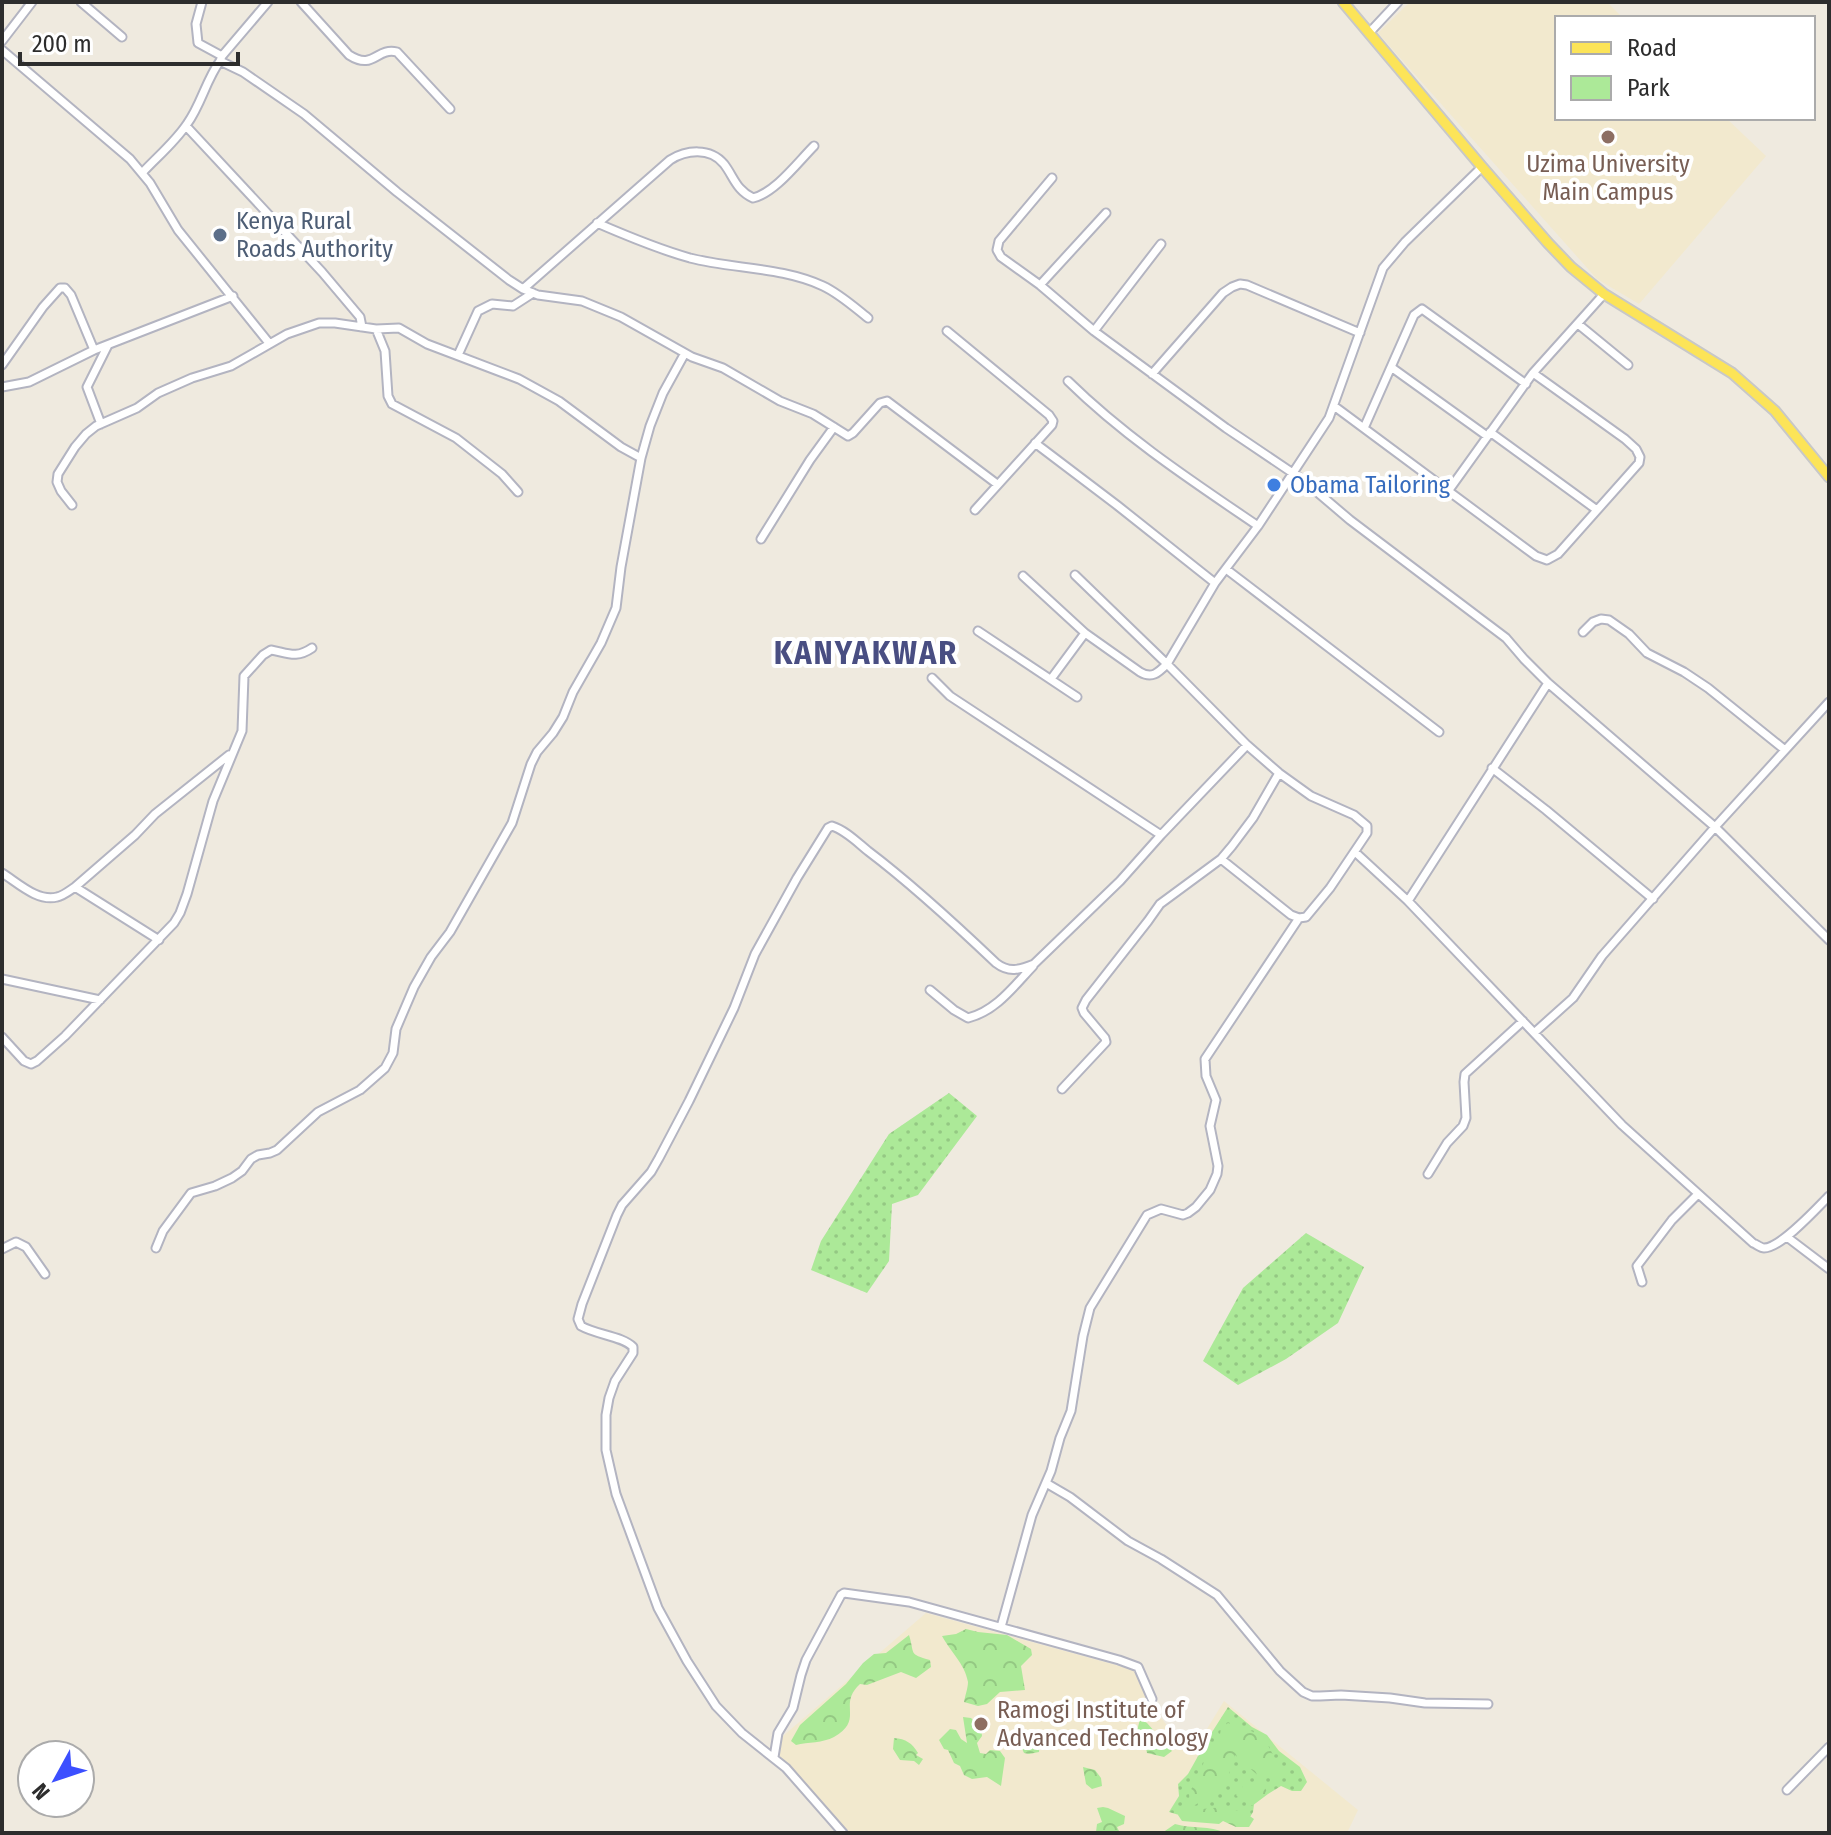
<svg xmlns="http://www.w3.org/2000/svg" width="1831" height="1835" viewBox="0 0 1831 1835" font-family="'Fira Sans Condensed',sans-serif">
  <defs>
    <pattern id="green-dots" width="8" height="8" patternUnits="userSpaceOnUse" patternTransform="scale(2)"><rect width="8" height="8" fill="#ace998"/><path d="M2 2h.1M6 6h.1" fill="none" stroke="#94c883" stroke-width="1.8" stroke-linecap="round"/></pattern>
    <pattern id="forest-crowns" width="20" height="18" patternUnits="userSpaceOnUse" patternTransform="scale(2)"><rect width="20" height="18" fill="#ace998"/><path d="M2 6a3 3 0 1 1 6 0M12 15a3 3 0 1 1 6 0" fill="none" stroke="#94c883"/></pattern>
  </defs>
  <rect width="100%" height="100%" fill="#efeadf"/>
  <!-- education -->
  <path fill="#f2e9ce" d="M1410,2H1607L1623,18H1557V118H1726L1766,156L1639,304L1597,279L1378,33Z
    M926,1613L1134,1670L1145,1695L1157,1713L1191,1755L1224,1701L1358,1810L1347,1833H845L777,1756L783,1736Z"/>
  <!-- green -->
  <path fill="url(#green-dots)" d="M949,1093L977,1116L918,1195L892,1204L889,1261L867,1293L811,1270L821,1241L889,1134Z
    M1306,1233L1364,1267L1338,1323L1286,1359L1238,1385L1203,1361L1243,1288Z
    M1228,1707L1252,1727L1267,1735L1279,1751L1300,1767L1307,1782L1301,1791H1292L1281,1786L1268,1794L1261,1792L1255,1797L1253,1812L1247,1822L1189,1818L1169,1812L1179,1796L1178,1784L1188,1774L1207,1740Z"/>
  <!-- forest -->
  <path fill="url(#forest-crowns)" d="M966,1629L978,1632L1007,1635L1031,1649L1032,1655L1021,1666L1025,1690L1000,1692L987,1704L978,1706L964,1702C965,1696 968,1688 968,1682C965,1664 950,1651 942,1636L956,1634Z
    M909,1635C915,1654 908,1654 930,1660L931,1667L916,1678L901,1672L867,1685L860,1684C837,1705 865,1719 834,1737C823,1743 808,1742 796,1745L791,1741L800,1725L846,1684L863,1663L874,1654L886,1653Z
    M963,1717L971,1718L981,1728L982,1736L977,1743L980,1753L986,1754L990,1750L1000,1751L1005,1758L1001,1786L987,1777L972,1779L964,1775L960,1766L954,1763L948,1750L944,1749L939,1740L950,1729L956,1730L961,1739L967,1743Z
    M1140,1719L1147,1723L1172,1751L1164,1757L1147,1753L1146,1748L1139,1738L1131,1737L1137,1731Z
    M1228,1723C1244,1728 1260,1731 1269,1747C1274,1756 1275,1762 1284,1769L1280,1776L1268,1774L1262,1779L1235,1755L1225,1787L1190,1808L1189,1793L1200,1774L1205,1758L1211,1747L1219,1741L1221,1728Z
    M1029,1730L1051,1740L1053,1746L1040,1741L1039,1752L1029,1754L1024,1753L1020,1744V1736Z
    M894,1738C906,1739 912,1743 918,1753L916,1755L923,1759L919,1765L914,1761L900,1760L893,1749Z
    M1083,1767L1095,1770L1101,1778L1102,1786L1092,1789L1086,1784Z
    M1256,1781L1263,1784L1268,1794L1252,1806L1247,1801L1241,1800L1236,1795L1244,1785Z
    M1184,1806C1197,1813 1209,1806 1223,1808C1234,1809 1245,1812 1254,1819L1249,1827H1236L1223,1821L1219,1824L1182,1821L1178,1815Z
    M1103,1807L1108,1808L1125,1816L1124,1824L1117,1827L1120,1833L1096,1832L1097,1824L1102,1822L1097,1808Z
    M1175,1824C1192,1829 1210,1825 1225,1833H1162Z"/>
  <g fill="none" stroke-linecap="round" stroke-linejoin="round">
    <defs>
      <path id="minor" d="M81,2L122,37
        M202,2L196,24L198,43L222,56L220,61L243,72L304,114L397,192L509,280L523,289L538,295L582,301L621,317L692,357L723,368L780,401L813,414L848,436L853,433L880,403L887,401L997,484
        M301,2L349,55C374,71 376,47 397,52L450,109
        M1369,33L1398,2
        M2,41L32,2
        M2,50L130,159L150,183L178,230L269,343
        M222,56L268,2
        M186,126L322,272L360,317L362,327
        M143,172C157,157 175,142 187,124C201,105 206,80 220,61
        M1052,178L999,241L997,250L1001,257L1040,285L1094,331L1226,428L1303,480L1350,520L1506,638L1524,659L1548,683L1715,827L1829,940
        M597,223C627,236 658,249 690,258C733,269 782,267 823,286C840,294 854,307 868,318
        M1040,285L1106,213
        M523,289L670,160C686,150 710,147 724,164C734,177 736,190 753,198C775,193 798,162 814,146
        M1578,324L1628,365
        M376,329L385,351L388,396L392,404L456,438L502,474L518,492
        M947,331L1049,415L1053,421L1052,425L975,510
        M1094,331L1161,244
        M458,355L478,311L492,304L513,306L533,293
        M2,365L43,307L60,288H65L71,295L94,350
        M1391,367L1487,436
        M1152,374L1223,293L1232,287L1240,284L1247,285L1360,333
        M1068,381C1125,437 1192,481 1258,526
        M2,387L29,382L94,350L233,296
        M1334,406L1536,556L1547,560L1558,554L1639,463L1640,457L1636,449L1625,439L1533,373
        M101,424L87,387L108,345
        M1364,428L1414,315L1422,309L1526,384
        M1490,432L1597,510
        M1035,443L1118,506L1215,583
        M1449,490L1533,373L1604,294
        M72,505L61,491L57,482L58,474L75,447L86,434L96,426L137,408L158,393L192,378L231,366L287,334L319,323H335L376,329L399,328L427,344L519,379L559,401L621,447L641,458
        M761,539L810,460L834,427
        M1226,569L1439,732
        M1023,576L1085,633L1140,672C1152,679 1158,673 1167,664L1075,575
        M978,631L1077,697
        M1583,632L1593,622L1601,619L1609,620L1629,634L1647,653L1684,672L1708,688L1785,750
        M932,678L950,696L1161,835
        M1051,679L1085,633
        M1492,768L1546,810L1653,899
        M1355,852L1408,901L1622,1125L1753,1243C1756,1244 1761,1248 1764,1248C1781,1248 1817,1208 1829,1196
        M1221,859L1291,915L1299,918L1306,917L1330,888L1367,833V826L1354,815L1311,796L1279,773L1247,745L1167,664L1215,583L1258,526L1329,418L1383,268L1405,242L1482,167
        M2,873C17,882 37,902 57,897C63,896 69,891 75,887L135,835L155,814L229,755
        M75,887L159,940
        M1408,901L1548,683
        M2,979L100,1000
        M930,990L954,1010L968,1018C996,1011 1014,986 1033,966
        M1534,1033L1573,998L1602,956L1715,827L1829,702
        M2,1037L24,1061L31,1064L37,1061L65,1036L174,923L180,913L187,894L213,801L242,731L244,676L263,655L271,650C288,653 296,659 312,648
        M1062,1089L1106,1042L1105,1038L1084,1013L1082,1008L1086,1000L1148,921L1160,904L1221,859L1232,846L1253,818L1279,773
        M1428,1174L1447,1143L1463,1126L1466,1118L1464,1082L1465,1074L1523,1021
        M1787,1237L1829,1269
        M156,1248L163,1231L191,1193L215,1186L232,1178L242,1171L251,1159L258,1155L270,1153L277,1150L318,1112L360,1090L385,1068L393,1053L396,1029L414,987L431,957L450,932L512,823L531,764L537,752L553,733L563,717L573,692L601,643L616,608L621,567L641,458L650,426L663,393L685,353
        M2,1249L16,1242L26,1247L45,1274
        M1642,1282L1637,1266L1672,1220L1698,1194
        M1046,1483L1070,1497L1128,1541L1161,1559L1217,1595L1280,1671L1303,1692L1312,1696H1320L1341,1695L1390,1698L1425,1703L1488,1704
        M1001,1627L1032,1515L1051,1471L1060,1438L1071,1411L1083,1336L1090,1308L1147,1215L1161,1209L1183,1215L1188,1213L1196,1207L1210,1190L1217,1174L1218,1166L1210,1126L1216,1100L1206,1076L1205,1059L1299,918
        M774,1757L778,1733L793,1708L801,1675L806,1660L841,1595L844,1593L909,1602L1119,1660L1138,1667L1152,1699
        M1787,1790L1829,1747
        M843,1833L786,1768L742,1733L716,1706L687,1661L658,1608L616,1494L606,1450V1415L609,1398L615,1381L633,1353V1347C622,1336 597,1335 581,1326L578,1319L582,1304L617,1215L622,1205L651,1172L659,1158L689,1101L734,1008L755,954L797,878L828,828L832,826C845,830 857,842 868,851C913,885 955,924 996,963C1009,973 1019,970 1034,964L1120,881L1161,835L1247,745"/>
      <path id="major" d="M1343,2L1482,167L1548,243L1571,267L1604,294L1732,373L1775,411L1829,477"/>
    </defs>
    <!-- minor casing -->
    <use href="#minor" stroke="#b3b4c1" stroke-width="11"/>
    <!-- major casing -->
    <use href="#major" stroke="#c8c8c8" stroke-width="13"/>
    <!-- minor -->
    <use href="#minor" stroke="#fff" stroke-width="7"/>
    <!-- major -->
    <use href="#major" stroke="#fce458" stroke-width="9"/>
  </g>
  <!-- markers -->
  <g fill="#8d6e63" stroke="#fff" stroke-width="3">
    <circle cx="1608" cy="137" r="8"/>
    <circle cx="981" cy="1724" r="8"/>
  </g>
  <circle fill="#5c6f8a" stroke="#fff" stroke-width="3" cx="220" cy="235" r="8"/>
  <circle fill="#3f7fe0" stroke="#fff" stroke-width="3" cx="1274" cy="485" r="8"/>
  <g text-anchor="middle" stroke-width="8" stroke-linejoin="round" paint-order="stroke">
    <!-- education labels -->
    <g font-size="24" fill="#785e54" stroke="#fff">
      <text x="1608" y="172">Uzima University<tspan x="1608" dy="28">Main Campus</tspan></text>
      <text x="997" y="1718" text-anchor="start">Ramogi Institute of<tspan x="997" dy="28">Advanced Technology</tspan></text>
    </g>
    <!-- service labels -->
    <g font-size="24" fill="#4e5e75" stroke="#fff" text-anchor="start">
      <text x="236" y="229">Kenya Rural<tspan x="236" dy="28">Roads Authority</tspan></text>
    </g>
    <!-- shop labels -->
    <g font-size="24" fill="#366cbe" stroke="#fff" text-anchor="start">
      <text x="1290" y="493">Obama Tailoring</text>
    </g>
    <!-- district labels -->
    <g font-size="32" font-weight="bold" letter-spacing="2" fill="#494e82" stroke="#fff">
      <text x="866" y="664">KANYAKWAR</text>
    </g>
  </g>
  <!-- border -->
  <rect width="1831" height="1835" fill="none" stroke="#2d2d2d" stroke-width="8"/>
  <!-- legend -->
  <rect x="1555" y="16" width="260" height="104" fill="#ffffff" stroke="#ababab" stroke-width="2"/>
  <rect x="1571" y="42" width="40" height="12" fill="#fce458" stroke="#ababab" stroke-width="2"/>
  <text x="1627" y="56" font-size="24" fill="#2d2d2d">Road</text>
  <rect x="1571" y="76" width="40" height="24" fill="#ace998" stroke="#ababab" stroke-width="2"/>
  <text x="1627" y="96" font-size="24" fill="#2d2d2d">Park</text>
  <!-- north arrow -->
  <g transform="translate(56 1779) rotate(230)"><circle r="38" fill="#ffffff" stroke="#ababab" stroke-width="2"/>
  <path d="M0-6L14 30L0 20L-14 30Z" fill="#3c4fff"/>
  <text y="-12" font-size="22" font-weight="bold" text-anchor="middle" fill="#2d2d2d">N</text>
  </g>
  <!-- scale -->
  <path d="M20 52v12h218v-12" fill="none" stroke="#2d2d2d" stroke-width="4"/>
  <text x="32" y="52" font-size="24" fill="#2d2d2d" stroke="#ffffff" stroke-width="6" paint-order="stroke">200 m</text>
</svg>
